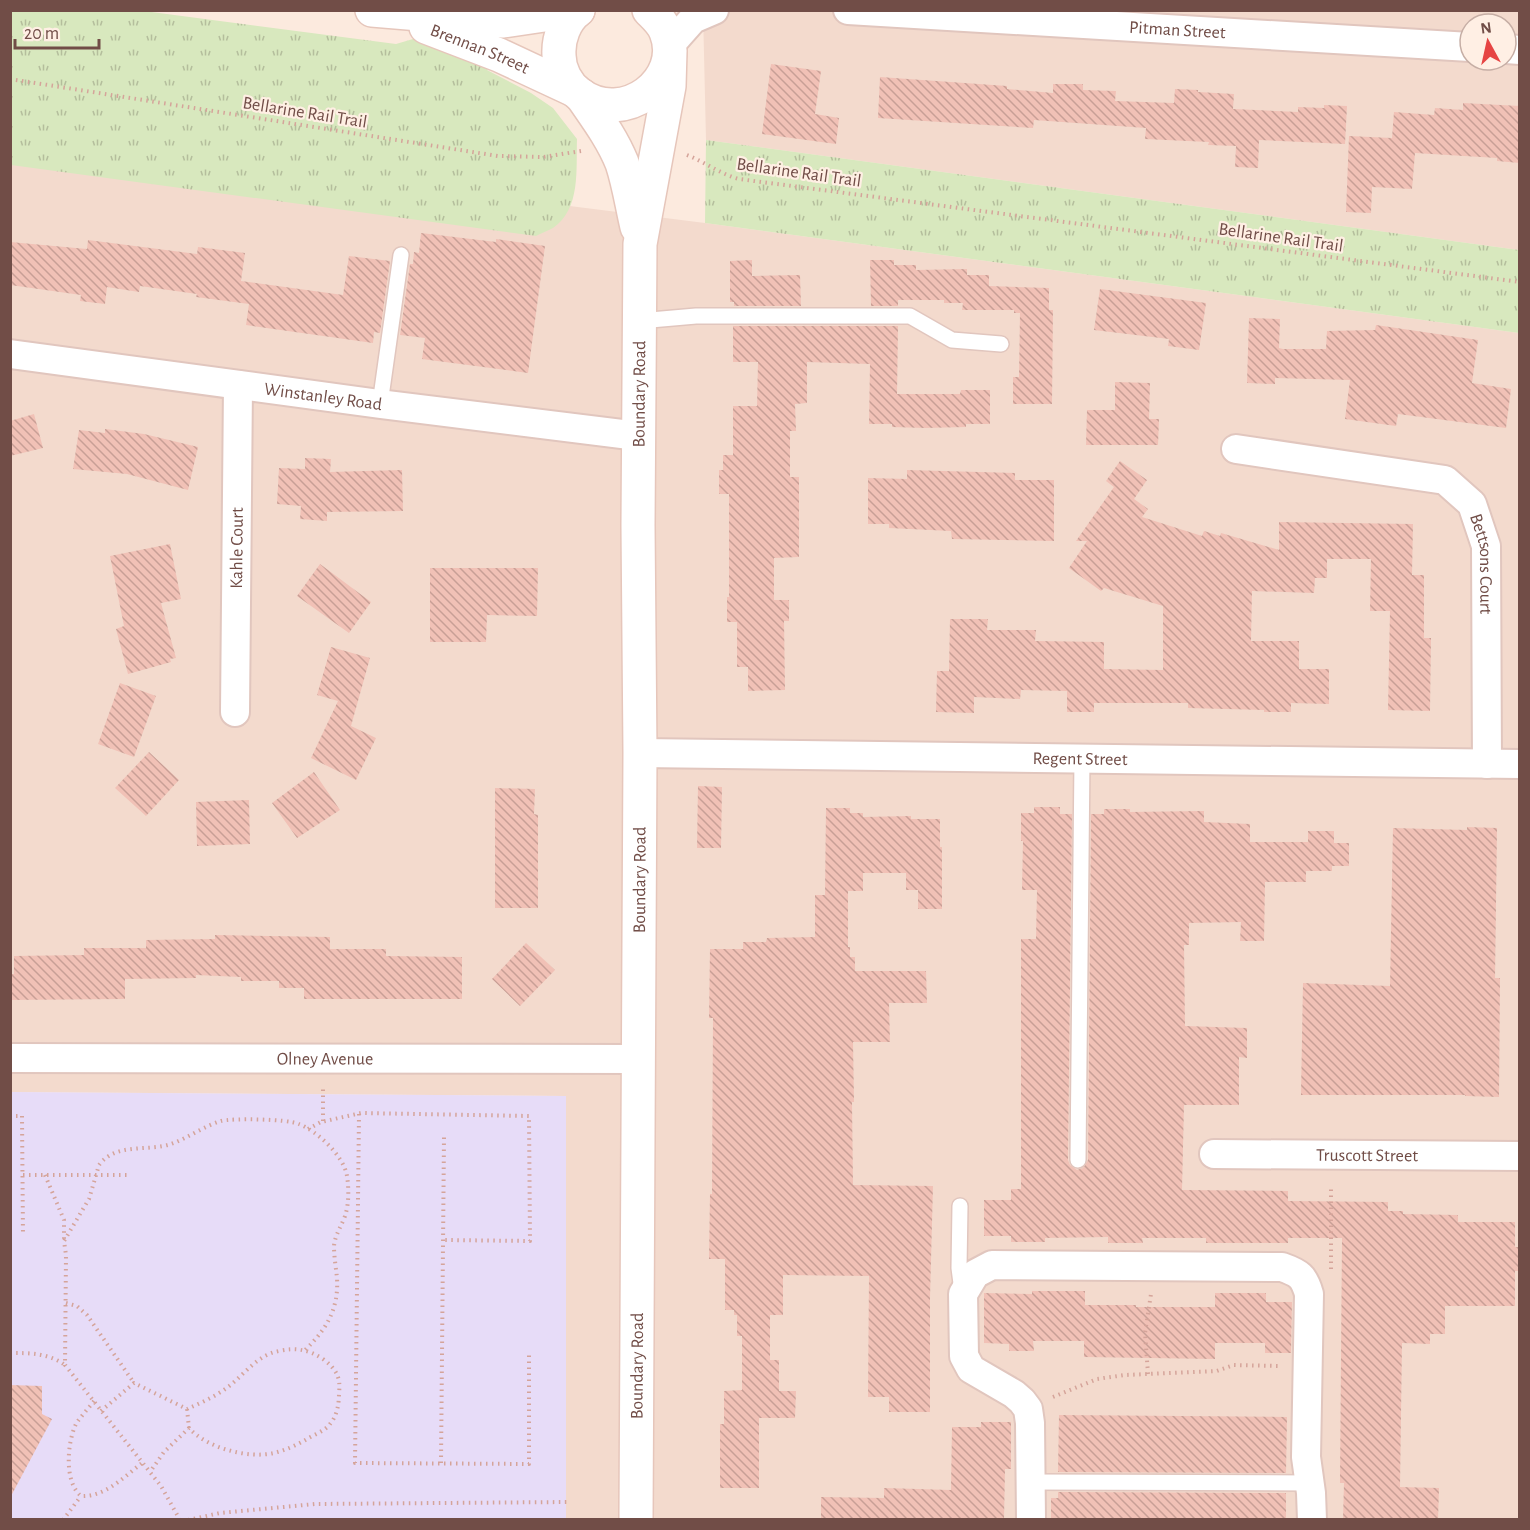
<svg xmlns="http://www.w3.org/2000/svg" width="1530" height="1530" viewBox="0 0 1530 1530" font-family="'Alegreya Sans',sans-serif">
  <defs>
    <pattern id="grass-tufts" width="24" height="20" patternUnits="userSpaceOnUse" patternTransform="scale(1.5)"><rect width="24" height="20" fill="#d8e8be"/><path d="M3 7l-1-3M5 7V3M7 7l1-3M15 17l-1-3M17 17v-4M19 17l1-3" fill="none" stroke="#b4be9c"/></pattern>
    <pattern id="building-back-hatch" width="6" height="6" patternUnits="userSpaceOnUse" patternTransform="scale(1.5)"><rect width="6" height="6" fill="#f1c1b6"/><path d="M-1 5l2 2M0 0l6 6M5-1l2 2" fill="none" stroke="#c89f96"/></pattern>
  </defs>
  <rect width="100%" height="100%" fill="#fceade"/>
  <!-- residential -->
  <path fill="#f3dacd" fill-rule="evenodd" d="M703,11H1519V250L706,140ZM1470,24H1506V60H1470Z
    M11,136L705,223L1519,333V1519H566V1096L11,1092Z"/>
  <!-- education -->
  <path fill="#e7dcf8" d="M11,1092L566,1096V1519L11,1520Z"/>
  <!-- grass -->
  <path fill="url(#grass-tufts)" d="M11,10L144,11L396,44L413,39H421L489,62L487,70L531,93L553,108L577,139C576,169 581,209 553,228C548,231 541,233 536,236L11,165Z
    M706,140L1519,250V333L705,223Z"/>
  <!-- building -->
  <path fill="url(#building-back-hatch)" d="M771,64L821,71L815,114L839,118L836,144L762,134Z
    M880,77L1007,86V89L1053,93V84H1083V90L1116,91L1115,101L1174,103L1175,89L1198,90V92L1234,94L1233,109L1298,112V107L1324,108V105L1347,106L1345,144L1259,140L1258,168L1235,167L1236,146L1208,145L1209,142L1145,139L1146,128L1034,120L1033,128L878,118Z
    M1463,103L1520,106V163L1497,161V158L1415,153L1412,189L1372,187L1371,213L1346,212L1349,136L1392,138L1394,112L1434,115L1435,108L1463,110Z
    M421,233L496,242V239L545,246L528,373L422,359L425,338L400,335L410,264H413L414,252L419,253Z
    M88,240L197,254L198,247L245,253L241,281L343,295L349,256L390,261L380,333L374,332L373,343L246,325L249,304L196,297L197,294L140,286L139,292L107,287L105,304L80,301L81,295L10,285V242L87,249Z
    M752,260V276L800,275L801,306H734V302H730V261Z
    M870,260H894V265H916V270L967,269V275H989V286L1049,288V310H1053L1052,404H1013V377H1019L1020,313H1014V310H962L963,303H944V300H898V306H871Z
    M1100,289L1206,303L1199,350L1168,346L1169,339L1094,330Z
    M1249,318L1280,319L1279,348L1283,349H1326L1327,331L1375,330L1376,325L1478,340L1472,383L1511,389L1506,428L1398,414L1396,426L1345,419L1350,380L1275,378V384L1247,383Z
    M733,326H898L897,394H960L961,390H990V424H966V427L925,428L892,427V424H869L870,364L807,362V403L795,404L796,431H790V477H799V557L774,558V600H789V621H784L785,690L748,691V667H737V622H727V597H729V494H719V470H723V455H733V406H757L758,362H733Z
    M1115,382L1150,383L1149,419H1159L1158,445H1086L1087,410H1115Z
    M34,414L43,448L10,456V421Z
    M105,429L144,434L198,447L188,490L127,474L73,469L79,430L105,433Z
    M305,458L331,459L330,472L402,470L403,511L327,512V521L300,519L301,506L277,504L279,468L305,469Z
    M1120,461L1147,480L1134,499L1148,509L1142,517L1202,536L1204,531L1220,536L1221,533L1279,550V522L1413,524L1412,575H1424V638H1431L1430,711L1388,710L1390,611H1370L1371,559H1327V578H1315L1314,593L1252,591L1251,641H1299V669H1329V704L1291,703V712H1264V710L1188,708V703H1094V712H1067V691L1021,690L1020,699L974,697V713L936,712L937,671H949L950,619H988L987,630H1036L1035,641L1104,642V669L1163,670V606L1104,588L1101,591L1069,568L1087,541H1076L1114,487L1106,481Z
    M907,470L1015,473V480H1054V541L952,539L951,531L889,528V524H868V478L907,479Z
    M170,544L181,599L161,603L176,658L170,659L171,662L128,674L116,629L124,626L110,556Z
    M320,564L371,602L349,633L297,596Z
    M430,568H538L537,616L487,615L486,642H430Z
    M331,647L370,658L351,726L376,738L356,780L311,758L338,701L317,695Z
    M120,683L156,696L134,757L98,744Z
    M149,752L179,780L146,816L115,788Z
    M314,772L340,810L297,838L272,803Z
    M698,786L722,787L721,848H697Z
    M495,788L535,789L534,814L538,815V908H495Z
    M249,800L250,844L197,846L196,802Z
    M1034,807H1060V814H1072L1068,1160L1070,1165L1077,1170L1083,1168L1088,1160L1091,814H1104V809H1130V812L1204,811V822L1250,824V842H1308V831H1334V843H1349V866H1332V871H1306V882H1265L1264,941H1240L1241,922L1189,923V945H1184L1185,1026L1247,1028V1058L1239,1057V1105H1184L1182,1190L1288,1191V1201L1388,1202V1211H1403V1214L1458,1215V1222H1515V1247H1520V1271H1515V1306H1445V1334H1430V1344L1402,1343L1400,1487L1439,1488L1438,1520H1343L1344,1483H1340L1342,1238H1288V1243H1206V1238H1142L1143,1243H1108V1237L1045,1238V1242H1011V1236H984V1200H1011V1189H1021V939H1036L1037,890H1022L1023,841H1021V813H1034Z
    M826,808H850V813H863V817L911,816V819H940V847H942V909H918V890H906V873H863V891H848V947H850V957H855V971H926L927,1003H889L890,1042H853L854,1102H852L853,1185L933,1186L930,1298V1412H889V1397H868L869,1276L783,1275V1315H770V1360H779V1391H796L795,1418H759V1488H720V1424H724V1391L742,1390V1336H737V1315H734V1310H725V1259H709L710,1194H712L713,1018H709L710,949H743V942H766L767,938L815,937V895H825Z
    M1467,827L1497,828L1495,978H1500L1499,1097L1465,1096V1095H1301L1303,983L1390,986L1393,828L1467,830Z
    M215,935L330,937V949H386V956L462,957V999H304V988H279V981H241V977L196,975V978L125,979V999L10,1000V974H14V956L84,955V948H146V940L215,939Z
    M526,943L555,970L520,1006L492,979Z
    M1032,1291H1085V1305H1136V1307H1215V1293H1266V1302H1292L1291,1353H1265V1343H1215V1359L1084,1357V1341H1033L1034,1351H1009V1344L984,1343V1293L1032,1294Z
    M10,1385L42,1386V1414L52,1419L10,1498Z
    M1059,1415L1287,1417L1286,1473L1058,1472Z
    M981,1422H1011V1469H1005L1004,1520H821V1497L884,1498V1488L951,1490L952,1427H981Z
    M1058,1492L1286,1493V1520H1051V1498H1058Z"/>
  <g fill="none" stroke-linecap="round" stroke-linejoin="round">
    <defs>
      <path id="lane" d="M639,321L696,316H910L952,340L1001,344
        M380,404L401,255
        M1078,1160L1082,758
        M960,1206L959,1268L962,1291
        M1031,1482L1309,1483"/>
      <g id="street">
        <path id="s1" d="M848,10L1470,47"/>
        <path d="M670,45L693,19L714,10"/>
        <path d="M1506,49L1520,50"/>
        <path id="s2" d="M10,354L380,404L638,436"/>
        <path id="s3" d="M1236,449L1445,480L1472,504L1486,546L1487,764"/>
        <path id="s4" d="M235,712L238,385"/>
        <path id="s5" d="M640,753L1520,764"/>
        <path id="s6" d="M10,1058L638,1059"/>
        <path id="s7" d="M1214,1154L1520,1156"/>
        <path d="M1031,1520L1030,1423L1028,1409L1022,1401L1014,1394L971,1369L964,1356L963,1294L975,1274L992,1265L1282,1267C1299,1273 1304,1276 1309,1294L1306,1457L1311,1493L1312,1520"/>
      </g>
      <g id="secondary">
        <path d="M372,10L503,21L578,10"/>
        <path d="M578,10C565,20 558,38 559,55C559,70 567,85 579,94C624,127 685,80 666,32C663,23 656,17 649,10"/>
        <path id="s8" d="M426,27L499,55L574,90"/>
        <path d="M581,95C596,117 612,138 622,163C629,184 632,206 637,227"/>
        <path id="s9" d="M636,1520L640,753L638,525L640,244L669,86L670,51"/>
      </g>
    </defs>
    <!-- lane casing -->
    <use href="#lane" stroke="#e1c6be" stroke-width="18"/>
    <!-- street casing -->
    <use href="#street" stroke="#e1c6be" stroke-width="32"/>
    <!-- secondary casing -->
    <use href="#secondary" stroke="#e6c6bb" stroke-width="36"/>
    <!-- path -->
    <path stroke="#d5a49a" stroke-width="4" stroke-dasharray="1.5 4.5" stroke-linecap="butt" d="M10,79L498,156L543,157L581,151
      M687,155C705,162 720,174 739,179L1520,282
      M359,1114L355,1463L529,1464V1353
      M10,1116H22L23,1236
      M323,1121V1086
      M308,1129L321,1122L361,1113L529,1116L530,1241L443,1240
      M23,1175H131
      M45,1175L64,1220V1240
      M1331,1269V1186
      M66,1303L77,1306L87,1315L134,1383
      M10,1353C31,1353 48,1353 65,1365
      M1148,1374L1145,1333L1151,1294
      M1053,1397L1097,1379L1125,1375L1217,1371L1234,1365L1280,1366
      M94,1401C88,1409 81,1416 76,1424C67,1443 64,1482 81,1496C105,1497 124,1477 142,1463
      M187,1409L189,1428
      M101,1411L134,1383L187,1409C201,1403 216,1396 228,1387C245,1374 257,1355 279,1351C296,1347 309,1350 323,1359C336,1369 341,1377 339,1393C339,1404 337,1416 330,1424C325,1431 315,1434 307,1439C297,1445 286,1450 274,1453C248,1459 207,1448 189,1428L164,1452L150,1472
      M441,1463L444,1136
      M63,1520L81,1496
      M180,1520L161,1486L65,1365L66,1255L64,1241L89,1199L99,1165C116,1142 148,1152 171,1144C188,1138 204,1126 221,1121C233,1118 288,1119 299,1124C317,1131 344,1156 347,1176C349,1189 349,1204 345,1216C341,1227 335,1235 334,1246C334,1257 336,1268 337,1278C339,1309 326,1330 305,1350
      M188,1520L220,1513L315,1504L569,1502"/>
    <!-- lane -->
    <use href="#lane" stroke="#fff" stroke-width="15"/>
    <!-- street -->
    <use href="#street" stroke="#fff" stroke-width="28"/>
    <!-- secondary -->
    <use href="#secondary" stroke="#fff" stroke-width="33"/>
  </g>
  <g text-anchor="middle" stroke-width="4.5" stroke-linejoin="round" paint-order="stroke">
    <!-- street labels -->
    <g font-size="18" fill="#714d47" stroke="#ffefe4">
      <text dy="6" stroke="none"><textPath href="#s1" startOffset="330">Pitman Street</textPath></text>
      <text dy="6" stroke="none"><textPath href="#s8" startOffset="58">Brennan Street</textPath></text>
      <text transform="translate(305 112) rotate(9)" y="6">Bellarine Rail Trail</text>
      <text transform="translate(799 172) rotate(8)" y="6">Bellarine Rail Trail</text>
      <text transform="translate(1281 237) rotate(8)" y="6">Bellarine Rail Trail</text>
      <text dy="6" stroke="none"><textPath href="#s9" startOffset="1126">Boundary Road</textPath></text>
      <text dy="6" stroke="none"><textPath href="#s2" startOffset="316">Winstanley Road</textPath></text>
      <text dy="6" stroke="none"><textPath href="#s4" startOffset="164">Kahle Court</textPath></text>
      <text dy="6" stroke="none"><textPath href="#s3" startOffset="309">Bettsons Court</textPath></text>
      <text dy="6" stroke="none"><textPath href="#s5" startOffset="440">Regent Street</textPath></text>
      <text dy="6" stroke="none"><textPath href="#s9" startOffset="640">Boundary Road</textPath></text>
      <text dy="6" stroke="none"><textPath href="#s6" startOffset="315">Olney Avenue</textPath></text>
      <text dy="6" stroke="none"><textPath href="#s7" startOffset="153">Truscott Street</textPath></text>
      <text dy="6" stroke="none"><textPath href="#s9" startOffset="154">Boundary Road</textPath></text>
    </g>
  </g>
  <!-- border -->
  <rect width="1530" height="1530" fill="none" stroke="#714d47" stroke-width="24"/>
  <!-- north arrow -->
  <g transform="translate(1488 42) rotate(352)"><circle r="28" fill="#ffefe4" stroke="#c6aea5" stroke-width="1.5"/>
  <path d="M0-4.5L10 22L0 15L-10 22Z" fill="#e64443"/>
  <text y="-9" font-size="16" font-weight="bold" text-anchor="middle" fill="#714d47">N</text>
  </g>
  <!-- scale -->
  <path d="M15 39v9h84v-9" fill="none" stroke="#714d47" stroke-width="3"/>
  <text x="24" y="39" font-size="18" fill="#714d47" stroke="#ffefe4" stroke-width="4.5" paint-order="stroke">20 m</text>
</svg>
